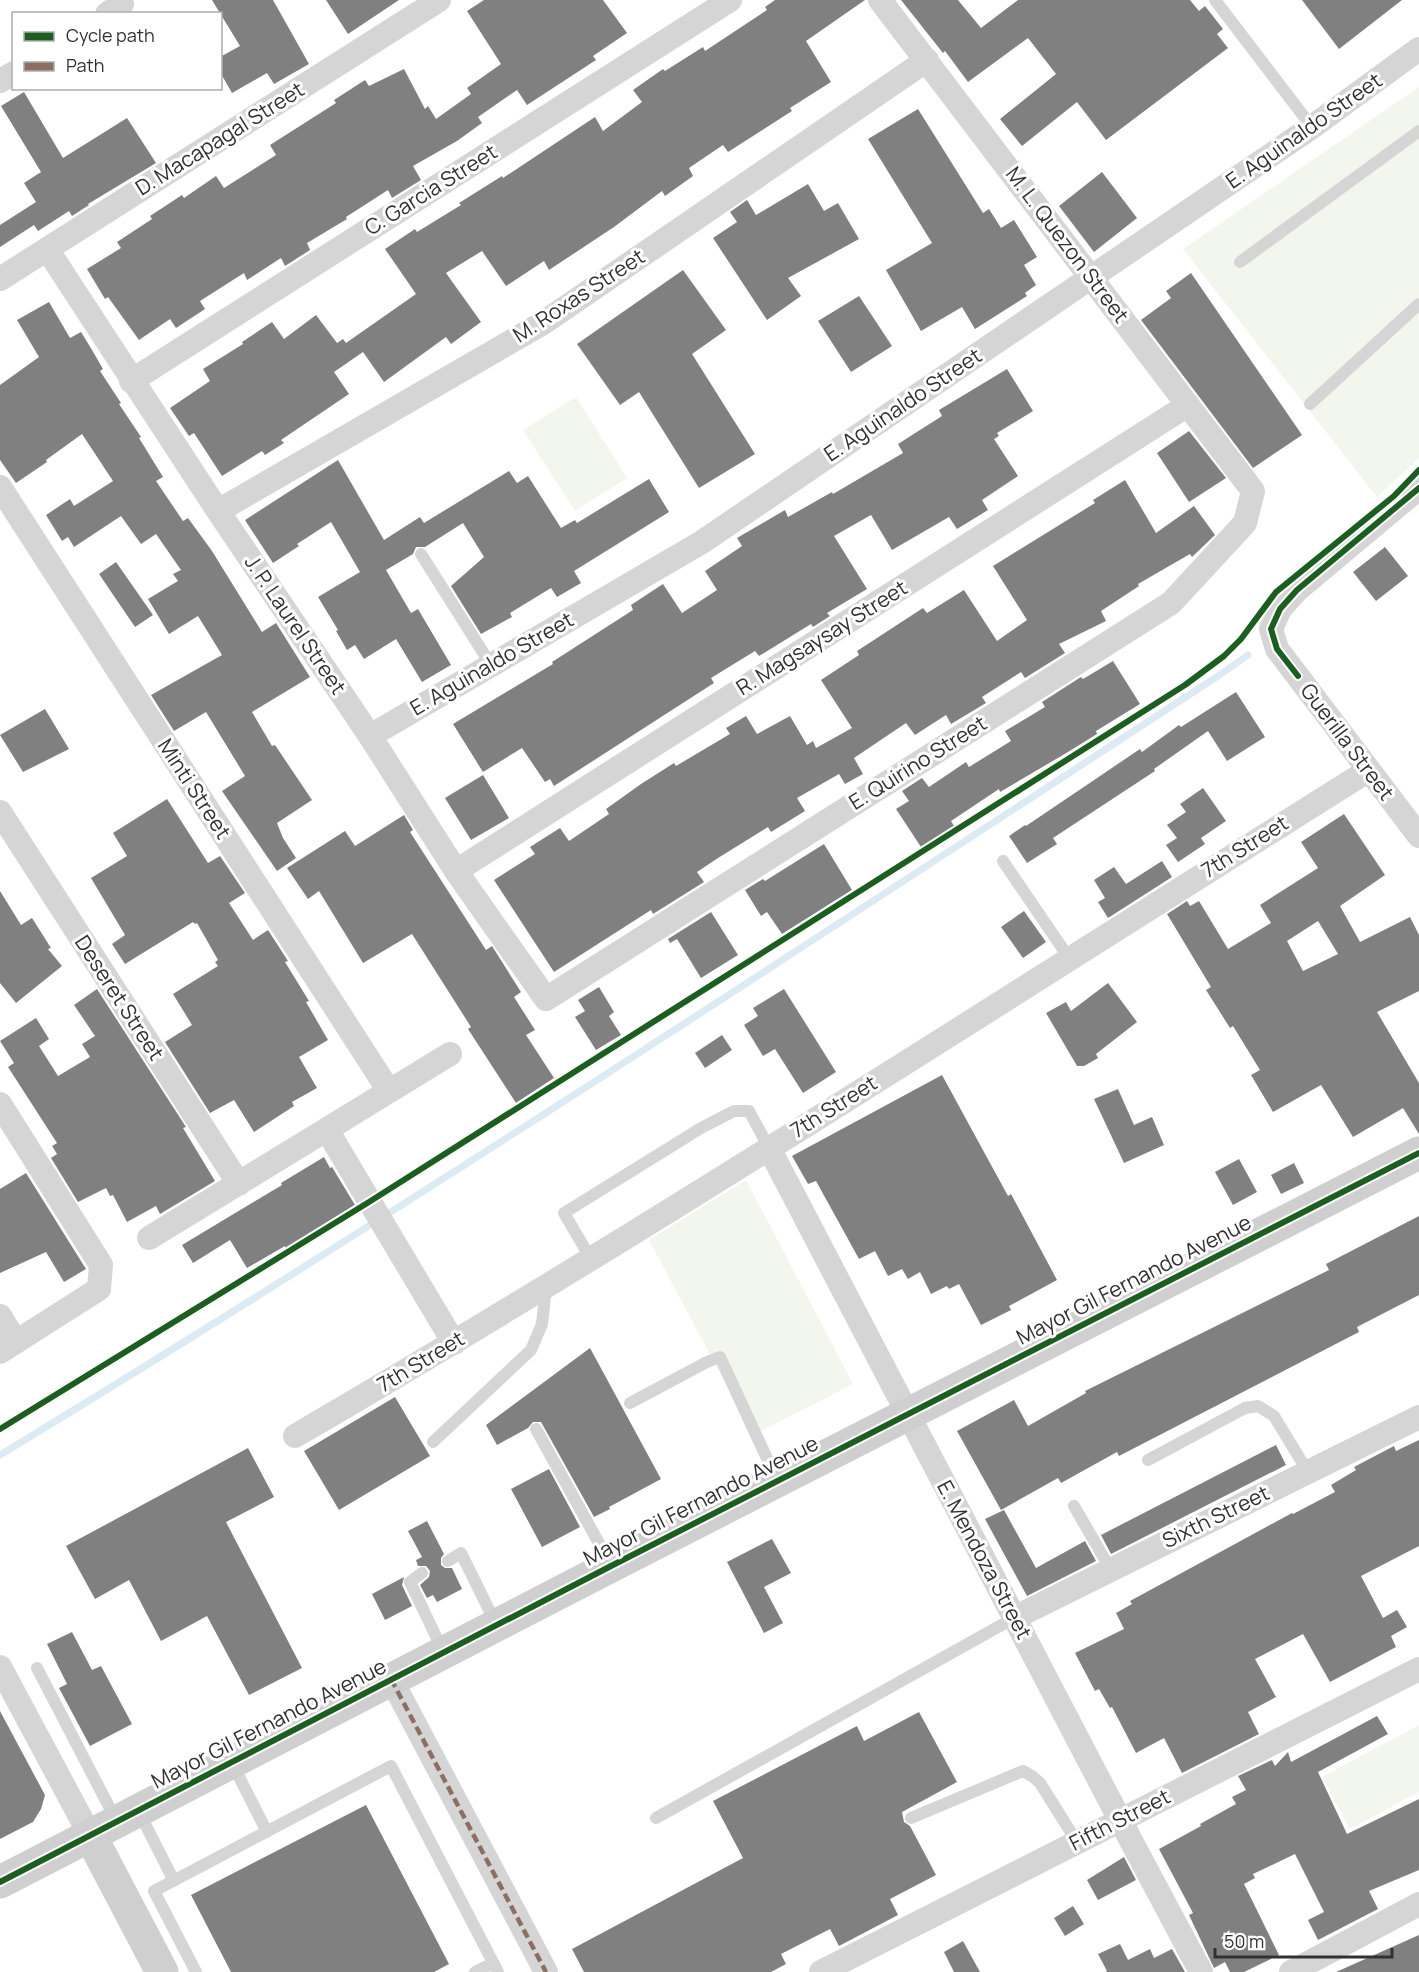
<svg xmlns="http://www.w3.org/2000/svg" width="1419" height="1972" viewBox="0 0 1419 1972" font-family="Manrope,sans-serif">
  <rect width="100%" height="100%" fill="#fff"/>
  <!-- green -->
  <path fill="#f2f6ed" d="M1419,87V458L1377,497L1183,249Z
    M576,397L627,478L575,511L523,430Z
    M746,1180L853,1384L753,1435L649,1240Z
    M1419,1725V1792L1350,1829L1322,1777Z"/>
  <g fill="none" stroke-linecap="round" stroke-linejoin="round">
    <!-- stream -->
    <path stroke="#dbeaf3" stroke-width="7" d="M0,1455C412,1205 814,939 1218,676L1248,655"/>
  </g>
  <!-- building -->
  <path fill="#808080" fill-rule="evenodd" d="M212,0H273L309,64L274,84L267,73L232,93L220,72V57L240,46Z
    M326,0H399L348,34Z
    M484,0H603L627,33L593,56L596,60L527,105L517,90L478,117L482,123L457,141L413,166L421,180L392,198L388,190L346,217L347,219L307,243L310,250L285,266L281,258L247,280L244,273L200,301L205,309L176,328L170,319L139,340L108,297L105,299L87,269L121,248L117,242L152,219L150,216L182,195L184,198L216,176L224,188L276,155L270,145L336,103L334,100L365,80L369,86L404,69L425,109L428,106L436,119L471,94L467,88L501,64L467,11Z
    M775,0H865L806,41L831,82L790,108L792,111L728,152L723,145L689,168L693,176L665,196L662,191L614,227L549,270L544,261L506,286L482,251L446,273L481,322L451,344L446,337L384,382L363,352L334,372L349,394L281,440L284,443L265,455L262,451L222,476L194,433L189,436L170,408L210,381L203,369L243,344L242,342L272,322L284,339L316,315L337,343L343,339L346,343L416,294L385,249L415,229L417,232L461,205L459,203L502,176L503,178L595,117L603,131L642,102L633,90L663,69L665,71L703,47L705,51L767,10L765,7Z
    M901,0H958L981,28L1018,0H1190L1199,11L1205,6L1223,29L1217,34L1228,48L1106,140L1077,102L1022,146L1000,119L1056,74L1028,38L968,82L945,51L943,53Z
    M1302,0H1402L1339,49Z
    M24,92L63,158L127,118L156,163L88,204L89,205L72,216L69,211L38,231L34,225L0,247V225L36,202L24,183L41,172L1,106Z
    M918,109L983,213L989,209L1001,228L1014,220L1037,257L1024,265L1036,285L1025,293L1027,296L975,329L962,307L921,331L886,270L932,243L868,139Z
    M1102,172L1137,218L1094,252L1059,206Z
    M808,184L824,211L838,203L859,239L788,278L801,296L767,320L713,238L737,222L730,212L747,200L756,215Z
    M683,270L726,330L692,354L755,454L699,488L639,392L620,405L577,344Z
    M1191,273L1302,435L1253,468L1141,320L1171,298L1166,291Z
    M859,296L892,346L851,372L818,321Z
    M49,302L70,338L81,332L92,350L103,369L100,371L121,403L119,404L141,437L139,438L163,477L156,481L183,521L188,518L212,551L262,632L276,623L310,677L252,712L272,746L275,745L312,800L277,823L283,838L296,858L277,871L222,791L245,776L206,712L174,731L151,695L222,655L198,616L169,634L148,599L178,581L173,574L181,570L156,534L141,544L121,516L74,547L68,537L62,541L46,515L70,499L74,506L113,481L82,434L46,460L47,462L16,483L0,460V385L39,357L17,320Z
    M1007,369L1033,411L997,433L999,436L994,439L1018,476L982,500L988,510L957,529L949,517L892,550L871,515L834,536L867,589L827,613L830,616L813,627L811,624L759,656L755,651L711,678L714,683L554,786L550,779L545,782L522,748L483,772L453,724L553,664L552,662L633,610L631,605L663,584L682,613L717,590L705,571L742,546L737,538L785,510L788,517L832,492L833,494L903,453L898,444L942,416L939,410Z
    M1189,431L1226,478L1189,502L1157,453Z
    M338,460L384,540L420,517L424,523L509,471L517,483L528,476L561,528L575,520L577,523L649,479L669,512L574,571L581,583L557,597L551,588L510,613L512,617L481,634L451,586L484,557L463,523L425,547H416L413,554L386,570L411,613L418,609L451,665L422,682L396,639L364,659L355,645L347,650L336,631L338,630L318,597L360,572L331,522L297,544L299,546L273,563L245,520Z
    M1125,480L1156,533L1194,506L1215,535L1192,557L1190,554L1138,584L1139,586L1101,611L1106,621L1059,644L1065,653L1025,678L1021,672L982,697L986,703L951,724L946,715L915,735L906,723L854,758L863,774L845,784L839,774L797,798L805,811L771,832L768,827L718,858L697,872L704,882L653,914L651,910L554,972L494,880L535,854L530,847L560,828L569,841L609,814L606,809L641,784L674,763L676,766L730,734L726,728L746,716L757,734L790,716L807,745L813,741L816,748L852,728L821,680L859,655L857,651L923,608L927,613L964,590L997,641L1027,620L993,566L1095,503L1093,500Z
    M1385,547L1408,576L1376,601L1353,572Z
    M116,562L153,615L135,627L99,574Z
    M1113,661L1140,704L1096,731L1097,734L1068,752L1000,792L999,789L951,821L954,826L921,847L896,809L909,801L902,791L922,778L929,787L966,762L969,767L1011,741L1005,731L1045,707L1042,702L1081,677L1083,679Z
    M1236,692L1265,737L1227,761L1208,731L1154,769L1155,771L1053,838L1057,844L1027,863L1009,836L1025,825L1026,826L1140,749L1142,752L1179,725L1181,727Z
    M45,709L69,749L23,772L0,735Z
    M483,775L509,818L471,840L445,798Z
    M1203,788L1226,821L1201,838L1205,844L1178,862L1166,845L1177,838L1167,825L1186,812L1180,804Z
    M167,799L208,863L220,856L245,893L229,903L253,940L268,930L288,961L285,962L309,1001L306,1002L328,1040L299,1057L317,1088L292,1102L294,1106L254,1132L234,1100L210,1113L165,1042L192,1025L173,994L218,966L215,962L218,960L197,923L195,924L193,922L125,964L112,944L125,935L91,878L127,856L113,833Z
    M1344,814L1385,875L1340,906L1360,942L1410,917L1419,935V991L1377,1012L1419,1083V1134L1403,1108L1353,1137L1321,1085L1273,1112L1251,1075L1260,1070L1233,1026L1230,1028L1206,990L1211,987L1167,914L1187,901L1190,906L1199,901L1228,949L1271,923L1260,905L1318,868L1301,842ZM1318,921L1338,954L1303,971L1287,941Z
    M404,815L413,830L410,832L486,950L492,946L521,992L514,997L535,1030L526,1035L554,1078L516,1103L468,1029L471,1027L412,934L363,963L319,891L308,899L287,868L345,831L355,846Z
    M824,844L852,890L782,934L767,912L761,916L745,890L763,879L765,881Z
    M1162,861L1172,877L1108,918L1098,902L1105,898L1094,880L1114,867L1126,884Z
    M0,891L21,925L32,918L51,948L48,949L62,966L16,1003L0,983Z
    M1024,911L1046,942L1023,958L1001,927Z
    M711,912L738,955L701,978L677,939L670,943L668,939Z
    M1108,983L1137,1022L1096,1054L1098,1058L1084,1066H1077L1046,1013L1066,1002L1071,1011Z
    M599,987L614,1012L609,1016L621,1035L596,1050L575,1017L585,1011L578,1000Z
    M97,989L186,1127L183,1128L215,1181L160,1214L156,1206L127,1222L113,1195L110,1196L106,1188L78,1202L51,1158L57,1154L52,1146L57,1143L8,1067L14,1063L0,1041L36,1018L49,1039L39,1046L58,1076L90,1057L82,1044L95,1036L74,1005Z
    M784,989L836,1072L803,1093L775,1049L763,1056L744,1025L758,1016L753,1008Z
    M722,1035L732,1050L705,1068L695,1053Z
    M942,1075L1008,1196L1011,1194L1057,1280L1009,1306L1011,1310L981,1325L959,1284L949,1289L947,1286L931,1294L920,1272L908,1279L902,1269L888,1276L875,1251L859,1259L816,1181L808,1184L792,1156Z
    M1118,1089L1134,1125L1152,1117L1164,1145L1124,1163L1094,1099Z
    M324,1157L330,1168L332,1167L355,1205L286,1249L285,1246L247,1268L230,1240L193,1263L182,1245L282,1185L281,1183Z
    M1239,1159L1257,1192L1233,1205L1215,1172Z
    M1294,1163L1304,1183L1281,1194L1271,1175Z
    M26,1173L86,1269L64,1282L46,1252L0,1273V1189Z
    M1419,1216V1295L1357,1327L1359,1332L1119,1456L1117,1452L1061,1483L1058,1478L1001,1510L957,1431L1014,1400L1028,1426L1086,1393L1085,1391L1329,1270L1326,1264Z
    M590,1348L661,1479L609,1507L610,1509L594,1517L541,1422H533L528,1428L497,1445L486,1425Z
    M395,1397L430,1456L339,1510L304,1451Z
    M1419,1440V1546L1361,1576L1383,1618L1397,1610L1407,1627L1391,1636L1396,1647L1330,1682L1303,1634L1255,1659L1276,1697L1248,1712L1259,1734L1182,1773L1164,1738L1136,1753L1112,1707L1110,1708L1099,1689L1095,1691L1075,1653L1124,1629L1116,1613L1132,1604L1130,1601L1292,1513L1293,1514L1335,1492L1331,1485L1356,1470L1354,1467L1394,1446L1396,1451Z
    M1276,1445L1286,1465L1111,1554L1101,1535Z
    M248,1448L274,1497L226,1522L302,1668L249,1695L207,1616L161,1641L129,1580L95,1599L66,1546Z
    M549,1469L580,1527L542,1547L511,1489Z
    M1004,1510L1036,1568L1085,1541L1096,1561L1027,1596L985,1519Z
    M427,1521L444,1554L441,1558V1565L445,1568H452L462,1589L437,1602L433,1595L427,1598L420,1585L429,1577L430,1571L426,1566H418L416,1560L422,1557L408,1531Z
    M772,1539L791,1573L764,1587L783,1623L764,1633L727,1562Z
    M404,1577L402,1585L412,1606L385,1620L372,1594Z
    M72,1632L92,1670L101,1666L132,1724L90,1746L59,1688L67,1684L47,1644Z
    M0,1711L45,1795L41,1809L33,1822L0,1839Z
    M919,1712L957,1782L902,1812L904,1822L910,1826L936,1875L890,1899L898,1915L839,1946L830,1929L781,1954L786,1964L771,1972H584L572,1949L743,1858L713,1801L857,1726L864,1741Z
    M1377,1716L1388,1734L1318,1772L1347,1834L1419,1799V1870L1369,1891L1378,1909L1318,1940L1308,1920L1324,1912L1295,1854L1253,1874L1255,1878L1244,1884L1279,1955L1244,1972H1230L1225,1962L1214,1968L1189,1915L1193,1913L1159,1849L1201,1826L1200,1824L1236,1804L1232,1797L1246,1790L1238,1776L1272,1760L1275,1766L1288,1752L1291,1762Z
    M366,1805L449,1964L434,1972H231L191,1895Z
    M1124,1857L1136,1880L1098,1900L1087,1880Z
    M1073,1906L1084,1924L1065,1936L1054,1918Z
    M1419,1935V1972H1336Z
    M963,1941L980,1972H954L944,1952Z
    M1120,1944L1128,1960L1150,1949L1154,1958L1172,1949L1185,1972H1105L1107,1971L1098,1954Z"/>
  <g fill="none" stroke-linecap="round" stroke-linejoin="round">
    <!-- lane -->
    <path stroke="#d5d5d5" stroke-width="12" d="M1215,0L1312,127
      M1240,262L1419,131
      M1310,404L1419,304
      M421,554L491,665
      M1003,861L1069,958
      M591,1259L564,1213L701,1128L734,1111H749L769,1148
      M630,1403L707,1362L720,1357L777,1480
      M536,1429L611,1565
      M433,1442L531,1350L542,1324L546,1287
      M1148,1460L1245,1408L1258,1406L1274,1416L1308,1472
      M1074,1506L1111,1570
      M448,1561L461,1553L496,1624
      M422,1573L410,1582L443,1651
      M37,1668L116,1820
      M232,1763L267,1832
      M139,1812L174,1881
      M656,1818L1014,1618
      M911,1818L1023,1771L1032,1776L1040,1783L1077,1842
      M196,1972L154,1891L391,1766L498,1972
      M475,1972L493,1963"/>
    <!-- street -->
    <path stroke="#d5d5d5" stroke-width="24" d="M107,14L122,4
      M0,81L14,73
      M47,249L218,511L370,736L456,871L546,999L1171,603L1245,523L1253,491L880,0
      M0,279L439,0
      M131,381L730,0
      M0,487L389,1091
      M1419,488L1297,590L1280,609L1271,629L1277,649L1419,836
      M218,511L543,323L927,60
      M370,736L702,542L1312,127L1419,49
      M0,812L239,1184
      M456,871L1188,405
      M0,1104L101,1265L99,1289L0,1352
      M327,1130L454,1343
      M769,1148L1120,1820L1201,1972
      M149,1238L450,1054
      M0,1316L16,1342
      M295,1436C659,1224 1012,994 1369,770
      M1014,1618L1419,1417
      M0,1667L90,1835
      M391,1679L546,1972
      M821,1972L1419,1669
      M1291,1972L1419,1904"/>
    <!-- secondary -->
    <path stroke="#cfcfcf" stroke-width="33" d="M90,1835L162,1972
      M0,1882L611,1566L1419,1153"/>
    <!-- quiet -->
    <path stroke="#8d6e63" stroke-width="4.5" stroke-dasharray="9 4.5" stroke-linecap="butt" d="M391,1679L546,1972"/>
    <defs>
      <path id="cycleway" d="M1298,676L1277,649L1271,629L1280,609L1297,590L1419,488
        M0,1429L369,1202L1185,685L1224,656L1241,639L1276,592L1394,496L1419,470
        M0,1882L611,1566L1419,1153"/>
    </defs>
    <!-- cycleway casing -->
    <use href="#cycleway" stroke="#fff" stroke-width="10"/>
    <!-- cycleway -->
    <use href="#cycleway" stroke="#1b5e20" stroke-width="6"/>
  </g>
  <g text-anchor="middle" stroke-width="6" stroke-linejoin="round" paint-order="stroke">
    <!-- street labels -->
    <g font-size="21" fill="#313131" stroke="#fff">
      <text transform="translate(1304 131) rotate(-35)" y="7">E. Aguinaldo Street</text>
      <text transform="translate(220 139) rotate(-32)" y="7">D. Macapagal Street</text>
      <text transform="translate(431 190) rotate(-32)" y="7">C. Garcia Street</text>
      <text transform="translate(1067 245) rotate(53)" y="7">M. L. Quezon Street</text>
      <text transform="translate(579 296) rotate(-33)" y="7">M. Roxas Street</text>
      <text transform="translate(903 405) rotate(-34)" y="7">E. Aguinaldo Street</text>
      <text transform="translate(295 625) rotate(56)" y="7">J. P. Laurel Street</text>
      <text transform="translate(822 638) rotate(-32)" y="7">R. Magsaysay Street</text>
      <text transform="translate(492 664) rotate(-30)" y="7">E. Aguinaldo Street</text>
      <text transform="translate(1347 742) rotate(53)" y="7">Guerilla Street</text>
      <text transform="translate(918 763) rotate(-32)" y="7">E. Quirino Street</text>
      <text transform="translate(194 789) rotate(57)" y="7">Minti Street</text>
      <text transform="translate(1245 847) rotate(-32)" y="7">7th Street</text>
      <text transform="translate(119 998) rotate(57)" y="7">Deseret Street</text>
      <text transform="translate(834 1107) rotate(-32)" y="7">7th Street</text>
      <text transform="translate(1134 1280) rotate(-27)" y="7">Mayor Gil Fernando Avenue</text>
      <text transform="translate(421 1362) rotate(-31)" y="7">7th Street</text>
      <text transform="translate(701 1501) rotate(-27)" y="7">Mayor Gil Fernando Avenue</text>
      <text transform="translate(1216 1517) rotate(-26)" y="7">Sixth Street</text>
      <text transform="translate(984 1560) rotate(62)" y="7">E. Mendoza Street</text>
      <text transform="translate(269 1724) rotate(-27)" y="7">Mayor Gil Fernando Avenue</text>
      <text transform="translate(1120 1820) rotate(-27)" y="7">Fifth Street</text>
    </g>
  </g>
  <!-- legend -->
  <rect x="12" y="12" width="210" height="78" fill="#ffffff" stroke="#adadad" stroke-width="1.5"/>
  <rect x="24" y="32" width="30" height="9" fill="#1b5e20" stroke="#adadad" stroke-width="1.5"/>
  <text x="66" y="42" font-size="18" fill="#313131">Cycle path</text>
  <rect x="24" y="62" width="30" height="9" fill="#8d6e63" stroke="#adadad" stroke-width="1.5"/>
  <text x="66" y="72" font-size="18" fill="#313131">Path</text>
  <!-- scale -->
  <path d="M1215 1948v9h177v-9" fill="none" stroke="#313131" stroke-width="3"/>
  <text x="1224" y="1948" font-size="18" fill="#313131" stroke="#ffffff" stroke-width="4.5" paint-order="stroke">50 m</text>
</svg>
